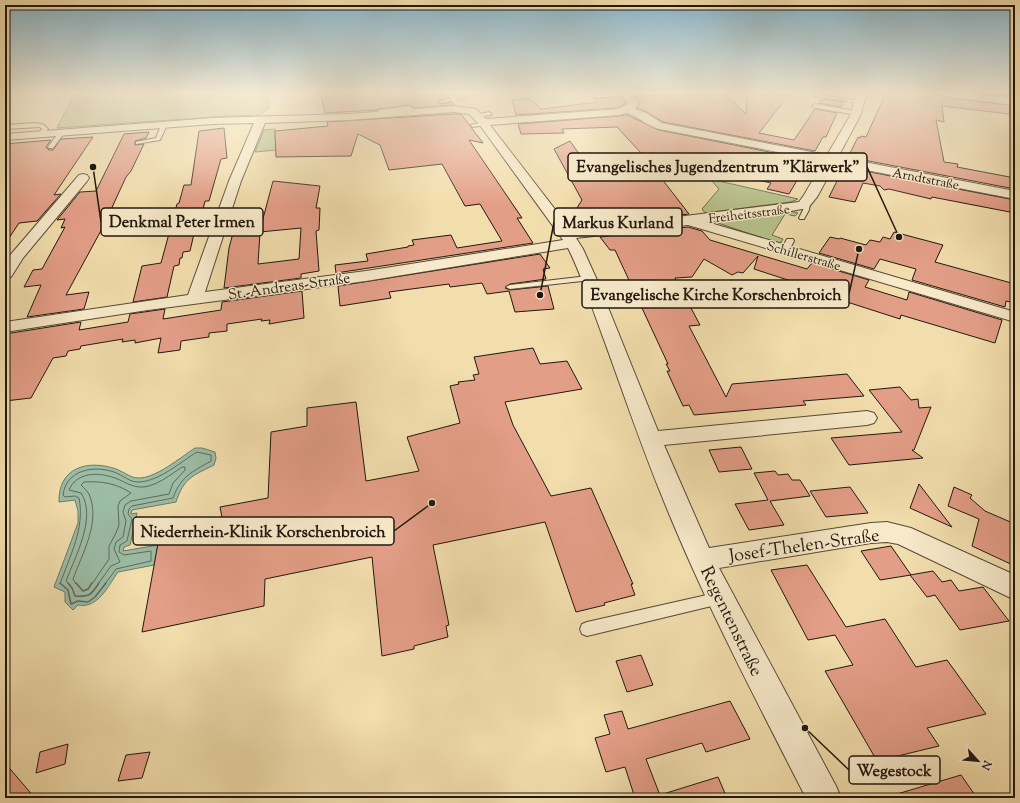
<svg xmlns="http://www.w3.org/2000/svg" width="1020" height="803" viewBox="0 0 1020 803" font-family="'Sorts Mill Goudy',serif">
  <rect width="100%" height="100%" fill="#f2ddac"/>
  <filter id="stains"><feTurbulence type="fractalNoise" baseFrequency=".005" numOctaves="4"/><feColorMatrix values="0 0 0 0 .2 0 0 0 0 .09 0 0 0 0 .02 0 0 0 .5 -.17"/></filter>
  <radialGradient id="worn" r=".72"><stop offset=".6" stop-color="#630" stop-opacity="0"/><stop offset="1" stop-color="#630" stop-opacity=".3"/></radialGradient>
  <!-- green -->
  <path fill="#b7c28c" stroke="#6c6d4e" d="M75,93H268L269,108L259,115L228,116L57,128Z
    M275,129V139L299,148L255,152L264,130Z
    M710,179L798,199L791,202L705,213L702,209L719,189Z
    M790,211L798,213L795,216L785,214L772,235L783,239L780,244L715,222Z"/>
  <!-- water -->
  <path fill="#9cbca6" stroke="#6a7a6a" d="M195,448H202L215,452L216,458L214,465C192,476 184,478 176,502L132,510L131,514L137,513L130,545L124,547L123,551L158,545L154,565L118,572C108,586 98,609 78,605L73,610L65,602V592L54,587L78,523V511L75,500L59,502C58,468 87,459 116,469C122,471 131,478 138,478C155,479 181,457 195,448Z"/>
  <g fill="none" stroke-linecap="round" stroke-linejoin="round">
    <!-- shore-far1 -->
    <path stroke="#5e6a5a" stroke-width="1" d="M60,584C70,555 85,529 79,498L75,496L65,497L63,495C66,470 93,465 114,472C123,475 130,483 140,482C161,480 179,463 197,452L211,455V461C192,472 181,476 173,498L132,506L129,509L128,514L132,519L127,541L120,545L119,552L124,555L151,551V561L116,569L105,584
      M69,584L66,581C75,557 97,517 81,493L69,490C76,473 96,472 112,477C123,480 131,488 144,487C158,485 170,475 182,467H185V470L173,483L169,494L131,501L125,505L123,512L126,521L123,537L116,542L114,549L120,562L111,566L98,584
      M76,584L73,579C82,554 101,522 89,494C87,491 84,488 81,485L84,482C101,481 116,483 131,493L120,501L118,506L119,525L116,533L109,546V559L92,584"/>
    <!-- shore -->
    <path stroke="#5e6a5a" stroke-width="1.5" d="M60,583L68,590L71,604L78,601L88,602L95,597L106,583
      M68,583L72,588L75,596C90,597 91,595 99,583
      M76,583L83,591L88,589L92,583"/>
  </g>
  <!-- building -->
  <path fill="#e39e87" stroke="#20180f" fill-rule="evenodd" d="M320,93H446L449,98L438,101L437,102L440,104L452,102L454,105L414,108L410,105L379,109L377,110L325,113Z
    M724,93L746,114L747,93H790L759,133L794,140L815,109L837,113L826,137H823L815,151L663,122L647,112L637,108L639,105L635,96Z
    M886,93H938L944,97L1015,106V114H1009L942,106L944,122L936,120L944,162L958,164L957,167L1015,178V189L848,157L858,137L860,138L861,136L866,137Z
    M981,93H1015V97Z
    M621,97L626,103L618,108L516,115L512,100L529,98L541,109L598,102L593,98Z
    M822,99L844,102L841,107L819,103Z
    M454,114H461L483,143L469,140L522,218H517L533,243L336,273L335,265L368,261L366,254L408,247V246L414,245L412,240L451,235L457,248L502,241L480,204L465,206L442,164L389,170L380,145L358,134L351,156L276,157L275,131L328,126L327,122Z
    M627,115L659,130L809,160L789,194L767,189L771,183L753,179L761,167L719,159L702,175L664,178L617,127L562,129L564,133L521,134L518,124L619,116Z
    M224,128L227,158L221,159L209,201H205L200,221H197L190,251L183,252L182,258H180L179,265L174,266L167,297L133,302L142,266L161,263L177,204L179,203L184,185H191L199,131Z
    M149,132L146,138L135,141V145L144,144L131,171L126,177L109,214H110L66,295L89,292L84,309L27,317L41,285L24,287L33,270L42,269L65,227L61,228L65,219L57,220L80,192L96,191L124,134Z
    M93,137L54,195L61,194L37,221L19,223L5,244V144L51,140L46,147L49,150H53L61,139Z
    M570,141L594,175L655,170L689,214L593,226L590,222H580L575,211L582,200L554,149Z
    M844,167L1015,200V213L932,197L931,199L889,189L884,190L880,186L863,183L855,202L829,197Z
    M273,181L320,186L316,208H320L319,230L316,231L319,271L301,274V278L224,288L229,248L233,233L260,230ZM301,228L299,259L258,264L260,232Z
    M688,227L702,231L710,240L807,269L812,263L869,280L865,287L907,300L909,292L1002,320L995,343L901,315L900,319L844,301L842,305L829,301L818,302L813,300L797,283L754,269L758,256L743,273L738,272L732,275L704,259L692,277L675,278L700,325L689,326L726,397L732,384L847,374L864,396L803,401L806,405L694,415L689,405L683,406L667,371H670L666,364H668L615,250H610L600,237Z
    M894,232L943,245L935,262L1015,284V303L1006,301L1005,307L912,280L916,269L880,259L874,269L819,253L830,237L839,239L840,238L866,245L870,240L880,242L883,237L890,239Z
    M540,254L550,268L543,269L546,279L510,284L505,288L510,290L548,286L554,309L515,312L509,291L487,294L482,283L450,287L449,284L389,292L391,298L340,306L338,286Z
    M302,291L304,318L269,324L270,320L261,321L262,319L227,324V331L209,333V337L181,341L180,350L158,353L161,338L135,343V340L122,342L123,339L81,346L80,349L68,351L66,356L53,358L31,398L5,401V334L81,322L79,330L128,322L130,314L165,309L163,319L221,310L222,302Z
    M533,348L540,364L567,361L582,389L505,402L513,425L551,496L591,488L633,584H631L635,595L604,603L605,605L576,612L545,522L433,545L449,625L446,626L448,637L414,646V649L382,656L372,557L265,579L264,606L142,632L159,538L223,523L220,507L268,498L271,432L307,426V408L356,402L366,481L419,471L407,437L460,423L450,386L459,384L458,382L475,380L473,375L479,374L474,357Z
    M900,387L911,400L918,399L919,408L931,407L914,450H912L923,458L849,465L831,438L902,432L869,390Z
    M741,447L752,469L719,472L709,450Z
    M775,471L778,475L788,474L792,480H800L810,496L770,501L784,525L749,530L735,504L768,500L754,473Z
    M919,484L952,527L910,508Z
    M850,487L868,513L826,517L810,491Z
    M954,487L972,495L970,498L985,511L1015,524V566L972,546L979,519L948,506Z
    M891,546L911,575L880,580L861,551Z
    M807,565L846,627L885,619L916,667L947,660L986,714L927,728L939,746L877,761L825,671L853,665L835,635L808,640L771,570Z
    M933,571L942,582L951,580L959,591L983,587L1009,621L960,630L935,595L927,597L910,575Z
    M641,655L653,685L627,692L616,661Z
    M730,701L750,739L706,752L702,743L646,759L661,798H635L625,767L606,772L595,738L610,734L604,715L622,711L628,729Z
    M68,744L65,764L36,773L40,752Z
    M150,752L142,778L118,781L126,755Z
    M5,763L35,798H5Z
    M961,775L977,798H898L897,794Z
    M718,777L727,798H663V794Z"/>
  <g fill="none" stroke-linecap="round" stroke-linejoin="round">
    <defs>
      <path id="service" d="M813,94L860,101L862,102L860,103L815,96Z
        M466,97L468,99L459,100L457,99Z
        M449,99L451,101L440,103L438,102Z
        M815,104L856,111L859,113L856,115L813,107L812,106Z
        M410,106L415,111V113H411L409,110L384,112V115L381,117L378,115L379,110Z
        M489,112L492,114L491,115L477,117L474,115Z
        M484,122L486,123V125L473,127L470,125Z
        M35,123L44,125L48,129L43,135L38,134L42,129L40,127L5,129V125Z
        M164,123L167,125L160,140L136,144V142L156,138L161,125Z
        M60,131L65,132L53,148H49L48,147Z
        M807,201L810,203L809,210L804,219H800L799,218L803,210L804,203Z
        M787,239H793L794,241L788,252H782L781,250Z
        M588,276H591V280L510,289L506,287L510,285Z
        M720,592L725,594L727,598L725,602L720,604L587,636L582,634L580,629L582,624L587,622Z"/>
      <path id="minor" d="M620,93H630L637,101L638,105L635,109L646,113L662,123L827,155L850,116L857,93H867L860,116L838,157L1015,191V199L835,164L817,197L808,208L774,214L707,222L1015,312V322L688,225L576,238L583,249L597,280L658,431L867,411L874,413L877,418L874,423L867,425L664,445L709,548L871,523L887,522L911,528L1015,575V600L898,544L887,542L871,543L719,568L836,786L841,798H806C756,700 704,601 663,499C640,443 621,386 600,329C590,302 581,274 568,248L366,281L148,310L5,332V322L188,295L229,181L254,123L213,124L5,140V134L213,118L348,114L454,106L476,109L486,119L618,109L628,104ZM454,112L469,114L479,124L563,240L366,271L205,292L241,181L265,123L348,120ZM627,113C639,117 647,126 659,129L824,161L804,195L799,202L571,230L490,125L619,115Z
        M939,93H968L1015,99V105L944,96Z
        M83,174L87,175L89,178L87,181L23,258L11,277L5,279V262L12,253L79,175Z"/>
    </defs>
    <!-- service casing -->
    <use href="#service" stroke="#544936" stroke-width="2"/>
    <!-- minor casing -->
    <use href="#minor" stroke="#544936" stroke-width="2"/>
    <!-- service -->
    <use href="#service" fill="#f7e9c9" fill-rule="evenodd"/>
    <!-- minor -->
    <use href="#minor" fill="#f7e9c9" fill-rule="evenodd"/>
  </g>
  <!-- sky -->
  <linearGradient id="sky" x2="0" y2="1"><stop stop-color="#89b7ce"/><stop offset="0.45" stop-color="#f9f0da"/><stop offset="1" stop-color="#f9f0da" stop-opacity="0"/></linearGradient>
  <rect width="1020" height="206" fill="url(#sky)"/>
  <g text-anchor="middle" stroke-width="3" stroke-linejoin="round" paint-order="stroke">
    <!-- far-street labels -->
    <g font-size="13" fill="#20180f" stroke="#f7e9c9">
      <text transform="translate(926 178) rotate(11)" y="5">Arndtstraße</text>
      <text transform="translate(749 213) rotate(-7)" y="5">Freiheitsstraße</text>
      <text transform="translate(804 255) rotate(16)" y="5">Schillerstraße</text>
    </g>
    <!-- street labels -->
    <g font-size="15" fill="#20180f" stroke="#f7e9c9">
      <text transform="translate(289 286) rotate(-8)" y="5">St.-Andreas-Straße</text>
    </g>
    <!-- near-street labels -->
    <g font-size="18" fill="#20180f" stroke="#f7e9c9">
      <text transform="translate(804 545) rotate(-8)" y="6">Josef-Thelen-Straße</text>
      <text transform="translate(732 621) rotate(64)" y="6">Regentenstraße</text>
    </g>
  </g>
  <!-- callouts -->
  <path fill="none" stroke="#20180f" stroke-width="1.5" d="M899 237L867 167M93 167L101 222M540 295L554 222M859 249L849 294M432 503L394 531M805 728L849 770"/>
  <g fill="#20180f" stroke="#f7e9c9" stroke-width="1.5">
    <circle cx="899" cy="237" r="4"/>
    <circle cx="93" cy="167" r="4"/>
    <circle cx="540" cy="295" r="4"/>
    <circle cx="859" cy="249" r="4"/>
    <circle cx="432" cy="503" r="4"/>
    <circle cx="805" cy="728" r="4"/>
  </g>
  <g fill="#f7e9c9" stroke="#20180f" stroke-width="1.5">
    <rect x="568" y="153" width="299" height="28" rx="4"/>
    <rect x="101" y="208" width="162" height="28" rx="4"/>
    <rect x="554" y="208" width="128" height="28" rx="4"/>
    <rect x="582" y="280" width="267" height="28" rx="4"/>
    <rect x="133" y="517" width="261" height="28" rx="4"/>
    <rect x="849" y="756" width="91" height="28" rx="4"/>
  </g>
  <g font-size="16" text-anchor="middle" font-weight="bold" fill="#20180f">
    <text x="718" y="172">Evangelisches Jugendzentrum "Klärwerk"</text>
    <text x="182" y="227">Denkmal Peter Irmen</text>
    <text x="618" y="228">Markus Kurland</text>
    <text x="716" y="300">Evangelische Kirche Korschenbroich</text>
    <text x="263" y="537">Niederrhein-Klinik Korschenbroich</text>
    <text x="894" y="776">Wegestock</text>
  </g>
  <!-- margin -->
  <rect width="1020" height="803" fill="none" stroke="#f2ddac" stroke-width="20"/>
  <rect x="6" y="6" width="1008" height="791" fill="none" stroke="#20180f" stroke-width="2"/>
  <rect x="10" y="10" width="1000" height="783" fill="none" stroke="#20180f"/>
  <!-- north arrow -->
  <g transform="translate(978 761) rotate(117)" stroke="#f7e9c9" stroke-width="3" paint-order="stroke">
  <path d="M0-3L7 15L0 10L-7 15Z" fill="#20180f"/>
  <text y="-6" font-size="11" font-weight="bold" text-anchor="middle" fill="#20180f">N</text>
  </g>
  <rect width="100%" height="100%" filter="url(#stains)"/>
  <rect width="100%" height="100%" fill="url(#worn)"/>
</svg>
